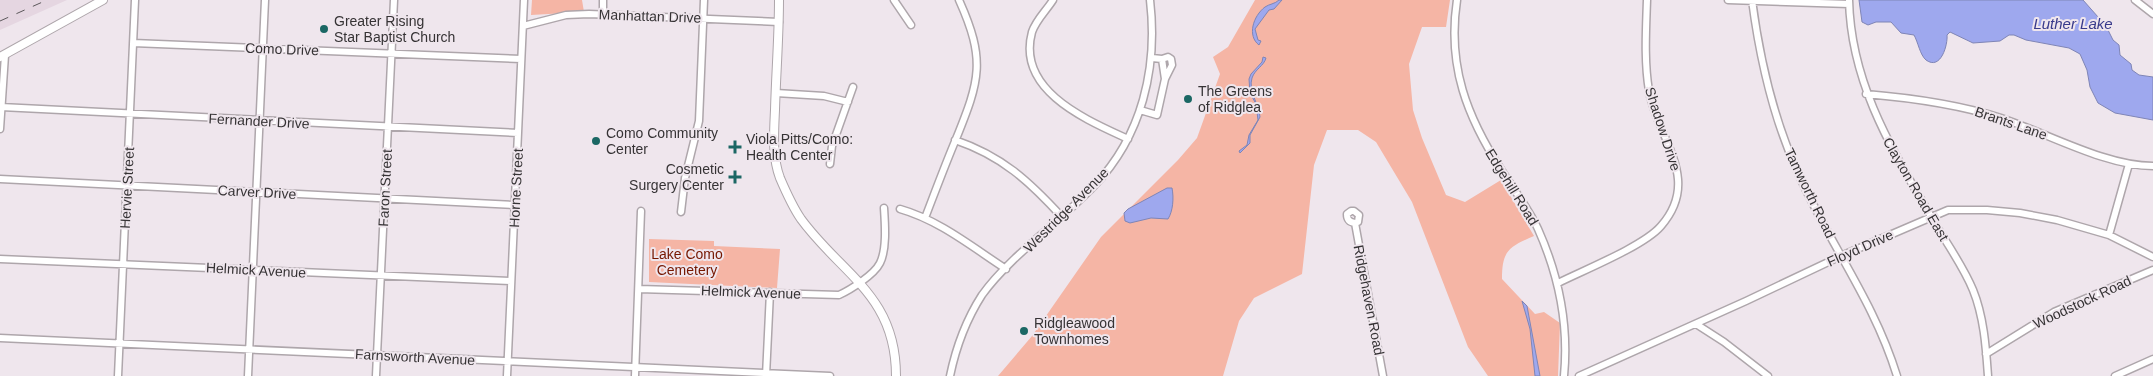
<svg xmlns="http://www.w3.org/2000/svg" width="2153" height="376" viewBox="0 0 2153 376" font-family="Helvetica,sans-serif">
  <rect width="100%" height="100%" fill="#efe6ed"/>
  <!-- built -->
  <path fill="#e5d6e1" d="M0,0H67L0,30Z"/>
  <!-- green -->
  <path fill="#f5b5a5" d="M532,0H582L584,12L531,15Z
    M1255,0H1450L1446,27H1422L1409,64L1413,110L1422,138L1446,195L1465,202L1501,180L1534,236C1509,247 1502,250 1502,279L1535,314L1544,312L1560,323L1558,376H1488L1468,347L1412,202L1376,142L1358,130H1327L1314,165L1302,274L1254,298L1239,321L1223,376H998L1032,336L1101,237L1178,160L1197,138L1220,74L1213,57L1228,47Z
    M649,239L714,241V246L780,249L777,288L649,282Z"/>
  <!-- water -->
  <path fill="#9ea8ee" stroke="#7f85b6" d="M1279,0H1282L1274,9L1269,10L1255,29L1258,40L1261,41L1259,45C1247,36 1253,16 1265,7C1269,4 1275,4 1279,0Z
    M1859,0H2083L2106,26L2113,40L2119,45L2120,55L2131,64L2132,70L2139,75L2153,77V120L2115,113L2098,103L2090,87L2087,70L2080,54L2069,48L2026,40L2014,35H2009L2000,41L1973,43L1950,32L1947,35C1948,44 1941,71 1926,60C1920,55 1918,42 1914,35L1901,33L1891,22H1876L1868,25L1862,22Z
    M1263,57L1266,58C1264,66 1255,69 1252,78C1248,91 1259,104 1260,117L1250,135V143L1240,153L1239,151L1247,145L1249,135L1258,120L1256,104L1250,93L1249,79L1251,74L1262,62Z
    M1167,188H1172C1174,198 1173,211 1168,219L1151,218L1130,223L1125,221L1124,213L1128,209Z
    M1522,301L1527,306L1540,376H1535L1530,329Z"/>
  <g fill="none" stroke-linecap="round" stroke-linejoin="round">
    <defs>
      <path id="minor" d="M894,0L911,25
        M1053,0C1046,11 1036,20 1032,32C1016,91 1087,120 1128,139
        M1457,0C1447,66 1467,117 1502,171C1514,190 1529,209 1538,229C1559,276 1569,324 1564,376
        M1728,0L1849,4
        M1752,0C1760,61 1773,119 1799,175C1830,245 1874,301 1897,376
        M1849,0C1851,87 1895,154 1937,227C1950,248 1964,268 1973,290C1984,317 1986,348 1988,376
        M2135,0L2153,14
        M603,15V0
        M523,26L566,15L589,14L779,22
        M133,43L521,59
        M1152,58L1162,59L1168,57L1171,59L1172,65L1165,79L1162,59
        M776,93L824,96L848,102
        M1866,94C1913,98 1957,104 2001,118C2047,133 2105,166 2153,166
        M1,107L518,133
        M1140,110L1157,115L1165,79
        M0,129L5,55
        M955,140C1002,156 1029,181 1062,217
        M830,164L832,146L853,87
        M0,179L515,205
        M900,209C939,220 972,247 1006,269
        M681,212L685,178L699,121L704,0
        M925,218C935,192 945,165 956,139C980,80 986,60 959,0
        M1355,223C1349,222 1347,220 1347,214L1351,211H1354L1359,215L1358,222L1355,223L1383,376
        M2109,235L2129,164
        M0,259L511,281
        M1558,283C1584,270 1644,246 1661,226C1702,179 1658,140 1649,91C1644,61 1646,30 1647,0
        M639,289L839,295C850,290 874,275 880,263C887,249 885,224 884,208
        M1696,324L1724,342L1768,376
        M0,338L830,376
        M1986,354L2054,312L2153,270
        M118,376L135,0
        M248,376L265,0
        M376,376L394,0
        M507,376L524,0
        M635,376L641,211
        M766,376L770,292
        M950,376C956,347 966,320 982,295C1010,256 1060,222 1094,186C1142,136 1158,68 1150,0
        M1579,376L1746,301L1841,256L1948,210H1987L2020,213L2057,220L2109,235L2153,257
        M2115,376L2153,359"/>
      <path id="major" d="M779,0C779,37 776,73 775,110C774,132 772,157 780,178C786,192 792,206 801,219C842,275 896,295 896,376
        M0,57L103,0"/>
    </defs>
    <!-- minor casing -->
    <use href="#minor" stroke="#aea6ab" stroke-width="9"/>
    <!-- major casing -->
    <use href="#major" stroke="#aea6ab" stroke-width="10"/>
    <!-- minor -->
    <use href="#minor" stroke="#fff" stroke-width="6"/>
    <!-- major -->
    <use href="#major" stroke="#fff" stroke-width="8"/>
    <!-- rail -->
    <path stroke="#5c585b" stroke-width="1" stroke-dasharray="9 9" stroke-linecap="butt" d="M0,21L47,0"/>
  </g>
  <!-- markers -->
  <g fill="#1b6764" stroke="#efe6ed" stroke-width="2">
    <circle cx="324" cy="29" r="5"/>
    <circle cx="1188" cy="99" r="5"/>
    <circle cx="596" cy="141" r="5"/>
    <path d="M732.5 139.5h5v5h5v5h-5v5h-5v-5h-5v-5h5z"/>
    <path d="M732.5 169.5h5v5h5v5h-5v5h-5v-5h-5v-5h5z"/>
    <circle cx="1024" cy="331" r="5"/>
  </g>
  <g text-anchor="middle" stroke-width="4" stroke-linejoin="round" paint-order="stroke">
    <!-- street labels -->
    <g font-size="14" fill="#363335" stroke="#efe6ed">
      <text transform="translate(650 16) rotate(2)" y="5">Manhattan Drive</text>
      <text transform="translate(282 49) rotate(2)" y="5">Como Drive</text>
      <text transform="translate(259 121) rotate(3)" y="5">Fernander Drive</text>
      <text transform="translate(2011 123) rotate(19)" y="5">Brants Lane</text>
      <text transform="translate(1663 129) rotate(72)" y="5">Shadow Drive</text>
      <text transform="translate(1512 187) rotate(58)" y="5">Edgehill Road</text>
      <text transform="translate(127 188) rotate(-87)" y="5">Hervie Street</text>
      <text transform="translate(385 188) rotate(-87)" y="5">Faron Street</text>
      <text transform="translate(516 188) rotate(-87)" y="5">Horne Street</text>
      <text transform="translate(1916 189) rotate(60)" y="5">Clayton Road East</text>
      <text transform="translate(257 192) rotate(3)" y="5">Carver Drive</text>
      <text transform="translate(1810 193) rotate(64)" y="5">Tamworth Road</text>
      <text transform="translate(1066 210) rotate(-45)" y="5">Westridge Avenue</text>
      <text transform="translate(1860 248) rotate(-24)" y="5">Floyd Drive</text>
      <text transform="translate(256 270) rotate(3)" y="5">Helmick Avenue</text>
      <text transform="translate(751 292) rotate(2)" y="5">Helmick Avenue</text>
      <text transform="translate(1369 300) rotate(79)" y="5">Ridgehaven Road</text>
      <text transform="translate(2082 302) rotate(-25)" y="5">Woodstock Road</text>
      <text transform="translate(415 357) rotate(3)" y="5">Farnsworth Avenue</text>
    </g>
    <!-- poi labels -->
    <g font-size="14" fill="#363335" stroke="#efe6ed" text-anchor="start">
      <text x="334" y="26">Greater Rising<tspan x="334" dy="16">Star Baptist Church</tspan></text>
      <text x="1198" y="96">The Greens<tspan x="1198" dy="16">of Ridglea</tspan></text>
      <text x="606" y="138">Como Community<tspan x="606" dy="16">Center</tspan></text>
      <text x="746" y="144">Viola Pitts/Como:<tspan x="746" dy="16">Health Center</tspan></text>
      <text x="724" y="174" text-anchor="end">Cosmetic<tspan x="724" dy="16">Surgery Center</tspan></text>
      <text x="1034" y="328">Ridgleawood<tspan x="1034" dy="16">Townhomes</tspan></text>
    </g>
    <!-- park labels -->
    <g font-size="14" fill="#751700" stroke="#efe6ed">
      <text x="687" y="259">Lake Como<tspan x="687" dy="16">Cemetery</tspan></text>
    </g>
    <!-- water labels -->
    <g font-size="15" font-style="italic" fill="#383a8b" stroke="#efe6ed">
      <text x="2073" y="29">Luther Lake</text>
    </g>
  </g>
</svg>
